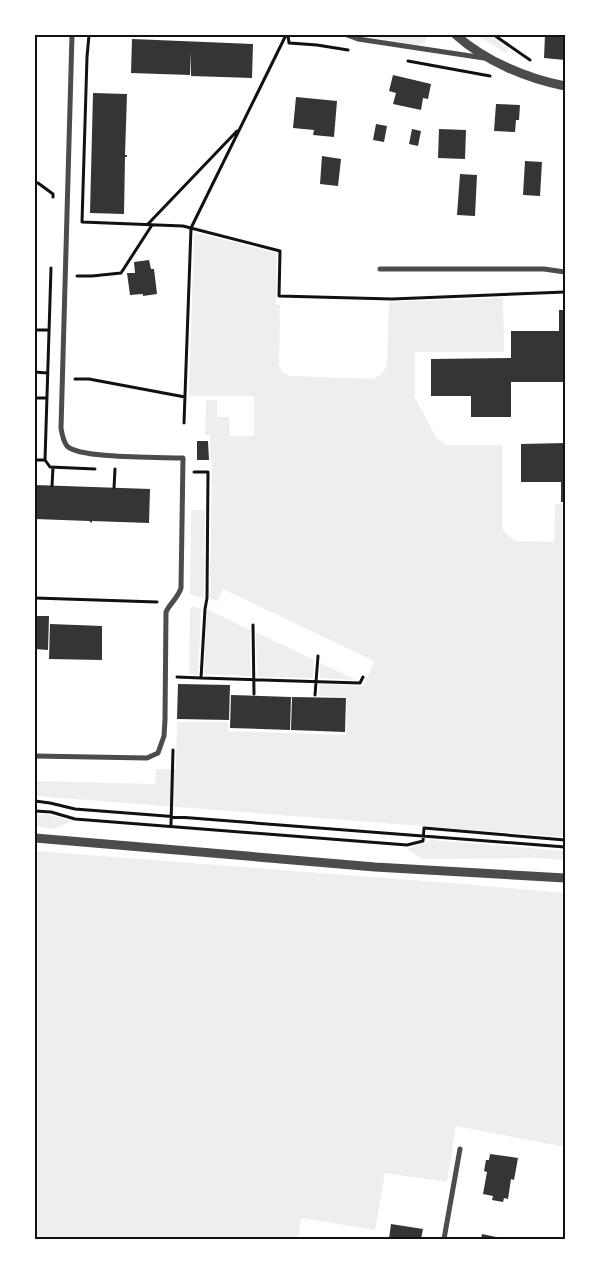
<svg xmlns="http://www.w3.org/2000/svg" width="600" height="1274" viewBox="0 0 600 1274" font-family="'Exo 2',sans-serif">
  <rect width="100%" height="100%" fill="#fff"/>
  <!-- green -->
  <path fill="#eee" d="M359,35H429L424,43L416,45Z
    M476,35H489L509,48L506,53Z
    M197,233L277,253L276,304L280,305L279,364L282,372L290,376L374,379L382,374L387,365L389,302L503,298L504,352H415V398L437,439L447,445H502V528L507,535L515,541L554,542L555,504H565V837L35,796V781L155,784L156,769H176L177,722H228V731L346,735L347,697L319,696L320,684L364,686L374,661L223,589L217,601L210,598L212,460L210,459V435H205L206,400H217V417H229L230,436H254V396H189L194,237Z
    M191,510H205L204,598L190,595Z
    M194,606L201,609L198,675L189,674L190,609Z
    M207,609L250,630L251,676L204,674Z
    M256,632L314,660L313,678L257,677Z
    M320,663L356,680L320,678Z
    M35,814L49,815L73,821L53,829L35,826Z
    M431,840L565,851V860L538,858L422,859L407,849Z
    M35,851L463,884L565,893V1147L456,1126L447,1182L385,1173L375,1230L301,1218L298,1239H35Z"/>
  <!-- building -->
  <path fill="#353535" d="M545,35H565V60L544,58Z
    M132,39L253,44L252,78L191,76V52L190,75L131,73Z
    M393,75L431,84L428,99L423,98L421,110L393,104L396,93L389,91Z
    M93,93L127,94L125,155H127V157H125L124,214L90,213Z
    M296,97L337,101L334,137L313,135L314,130L293,128Z
    M496,104L520,105L519,120H516L515,132L494,131Z
    M376,124L387,126L384,142L373,140Z
    M412,129L421,131L418,146L409,144Z
    M439,129L466,130L465,159L438,158Z
    M322,156L341,159L338,186L320,184Z
    M525,161L542,162L540,196L523,195Z
    M460,174L477,175L475,216L457,215Z
    M149,260L151,269H154L157,294L143,296V294L130,295L127,273H135L134,262Z
    M559,310H565V382H511V417H471V396H431V359L511,358V331H559Z
    M197,441H208L209,460H197Z
    M565,443V502H561V482H521V444Z
    M35,485L150,489L149,523L92,521V523L89,521L35,519Z
    M35,616H49L48,650L35,649Z
    M50,624L102,626V660L49,659Z
    M178,684L230,685L229,720L177,719Z
    M231,695L291,697L290,730L230,728Z
    M292,697L346,698L345,732L291,730Z
    M490,1154L518,1158L514,1180L511,1179L508,1199L504,1198L503,1202L492,1200L493,1196L483,1194L487,1172L484,1171L486,1160H489Z
    M391,1224L423,1229L421,1239H389Z
    M482,1234L501,1238V1239H481Z"/>
  <g fill="none" stroke-linecap="round" stroke-linejoin="round">
    <!-- path -->
    <path stroke="#111" stroke-width="3" d="M89,35L87,57L82,222L183,226L280,251L279,296L392,299L565,292
      M288,35L289,43L317,45L348,50
      M494,35L530,60
      M408,61L490,76
      M35,183H38L53,194V197
      M148,224L237,131
      M51,268L45,460L50,467L95,469
      M77,276H92L121,273L152,225
      M35,330H49
      M35,372L47,373
      M75,379H89L185,397
      M35,398H47
      M184,423L191,228L286,35
      M35,460H45
      M52,486L53,467
      M114,488L115,469
      M35,598L157,602
      M253,625L254,694
      M177,677L201,678L205,609L207,598L208,472H194
      M201,678L360,683L363,677
      M315,695L318,656
      M35,801L50,803L75,809L565,847
      M35,811L51,812L75,819L407,845L423,841L424,828L565,840
      M171,825L173,750"/>
    <!-- minor -->
    <path stroke="#4c4c4c" stroke-width="5" d="M347,35L358,39L484,58
      M380,269H544L565,272
      M35,756L147,758L158,753L164,736L165,720L166,612C170,603 178,598 181,588L183,458C162,457 79,459 67,446C63,441 62,434 61,428L72,35
      M444,1239L460,1149"/>
    <!-- tertiary -->
    <path stroke="#4c4c4c" stroke-width="9" d="M456,35C485,61 528,79 565,86
      M35,838L375,867L565,878"/>
  </g>
  <!-- border -->
  <rect width="600" height="1274" fill="none" stroke="#ffffff" stroke-width="72"/>
  <rect x="36" y="36" width="528" height="1202" fill="none" stroke="#111" stroke-width="2"/>
</svg>
